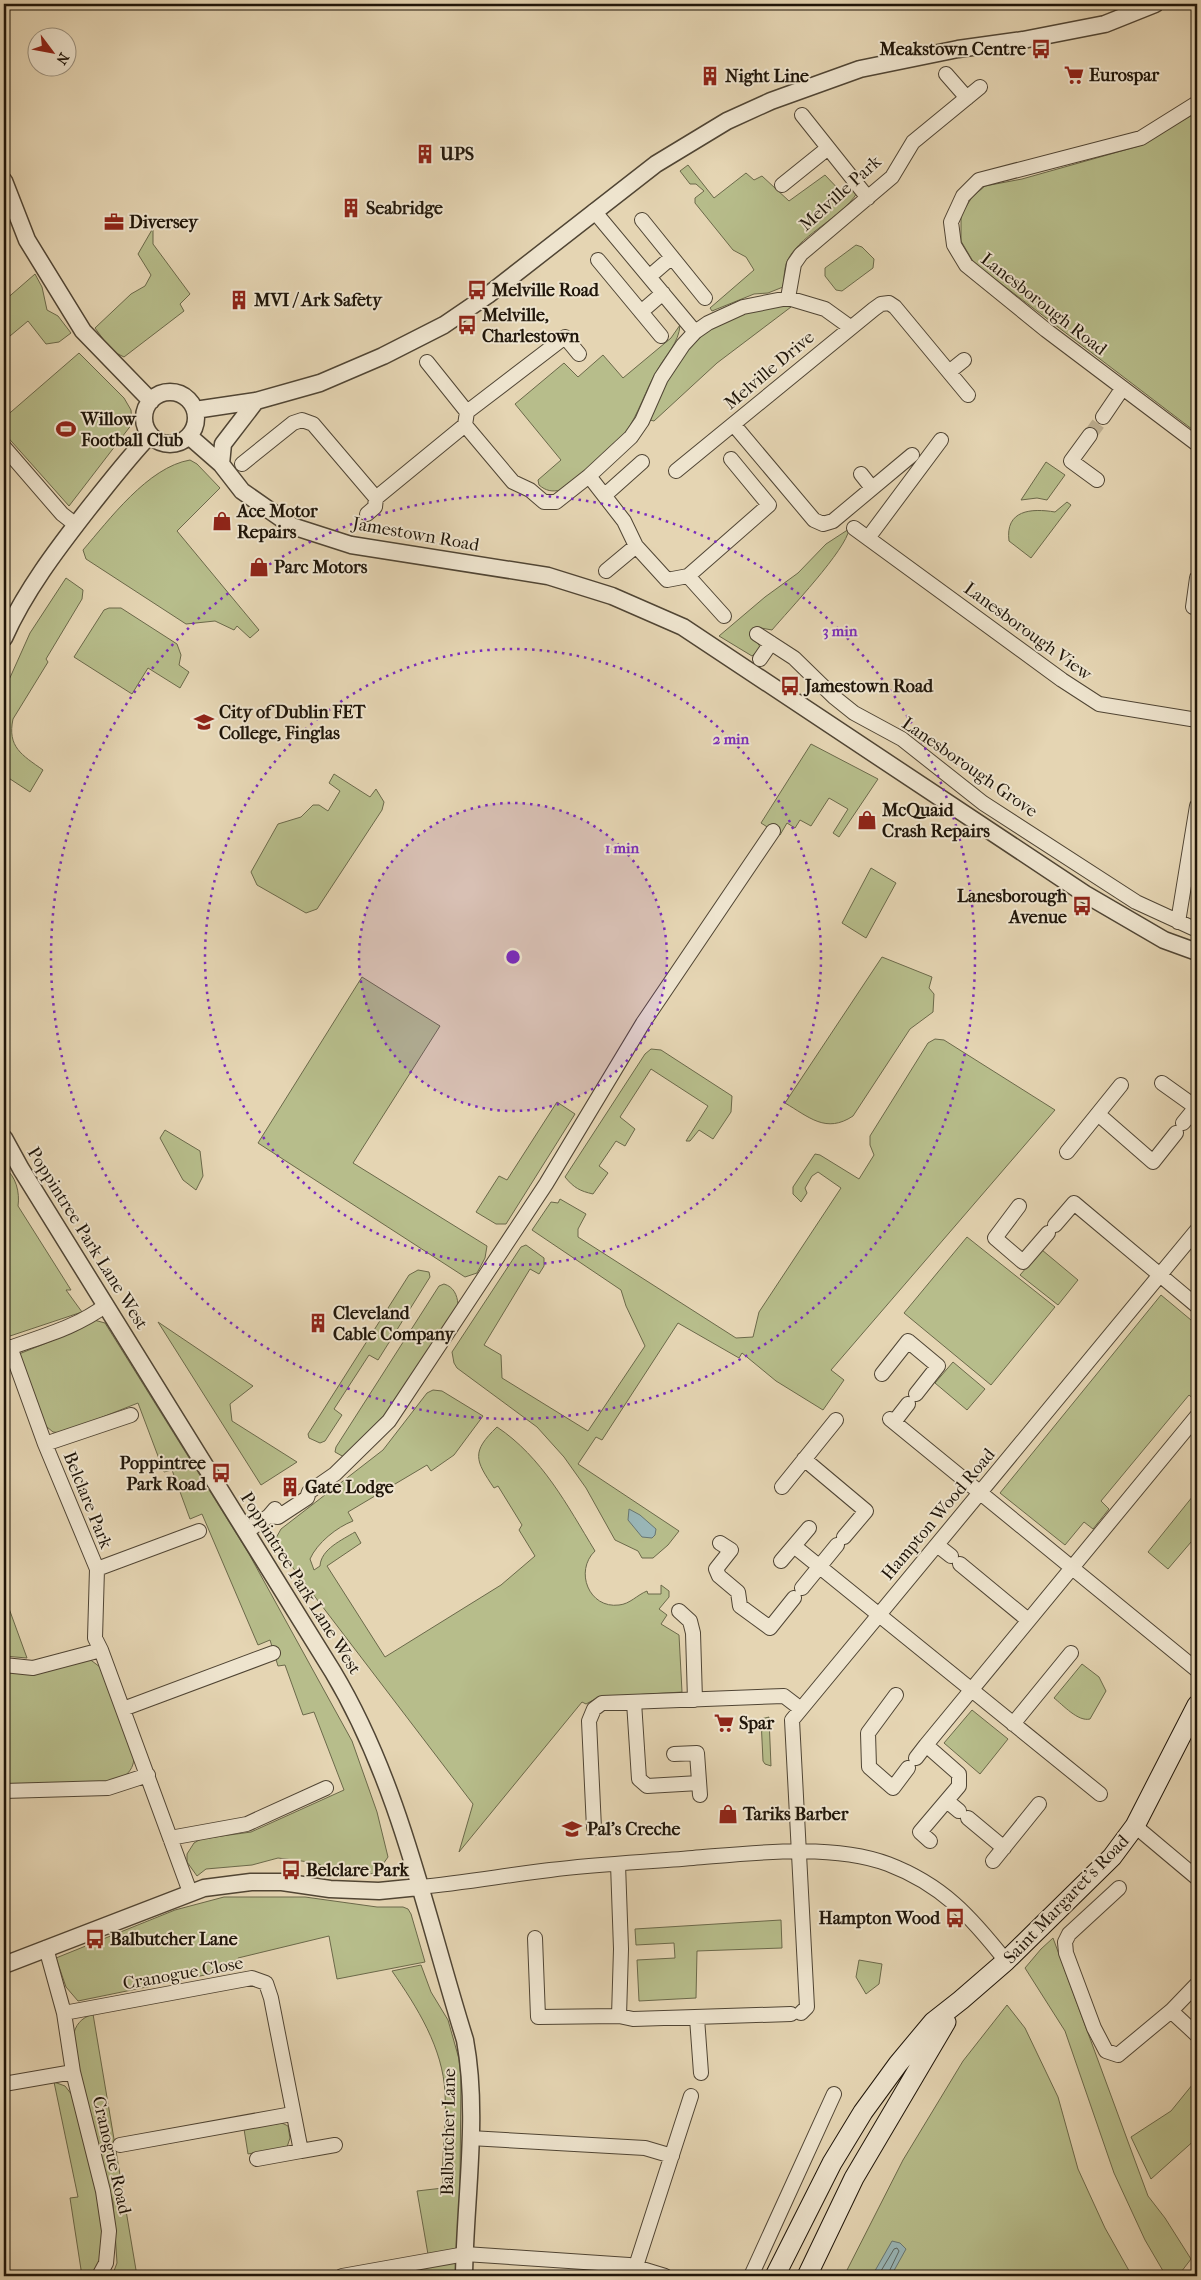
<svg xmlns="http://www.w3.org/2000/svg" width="1201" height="2280" viewBox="0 0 1201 2280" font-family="'IM FELL French Canon',serif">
  <rect width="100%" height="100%" fill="#e5d5b3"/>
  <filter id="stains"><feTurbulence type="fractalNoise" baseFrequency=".004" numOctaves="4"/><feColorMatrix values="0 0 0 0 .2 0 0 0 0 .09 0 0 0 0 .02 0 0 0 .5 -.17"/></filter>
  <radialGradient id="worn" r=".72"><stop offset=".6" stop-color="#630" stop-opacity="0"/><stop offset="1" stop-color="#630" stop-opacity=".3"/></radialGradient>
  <!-- green -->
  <path fill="#b7bd8b" stroke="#6b694a" d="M1197,112V433L974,263L961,241V215L972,197L985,186L1022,179L1139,146Z
    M688,165L714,198L746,173L754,180L762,176L789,201L825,175L844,195L855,189L857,193C840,220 796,236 786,264C784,271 784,280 783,287L768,293L754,294L712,311L710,308L754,270L746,257L733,250L695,203V198L704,191L696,184H690L680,171Z
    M153,228V244L190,294L180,304L184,311L124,357L112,351L95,328L131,294L145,286L151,275L138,254Z
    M856,245L862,247L874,259L873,268L842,291L836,290L825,276V268Z
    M35,274L42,287L47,310L58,316L71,333L59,342L46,344L28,321L4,341V301Z
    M778,305L791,307L717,363L654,421L646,419C668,374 692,329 744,312C755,309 767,308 778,305Z
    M680,325C679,343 666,354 658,369C645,390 639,414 625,433C610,453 580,473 561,490C552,492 546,491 539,485L538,480L561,460L515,404L564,363L578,377L603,355L623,378L671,338Z
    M79,353L124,398L131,410L132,424L69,506L4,433V418Z
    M190,460L197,464L220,488L177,531L259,630L250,638L237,626L234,630L215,621L186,624L86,559L83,550C109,520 148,467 190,460Z
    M1046,462L1065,475L1047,500L1037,498L1021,500Z
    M1067,502L1071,505L1031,558L1009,541C1005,510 1031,508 1055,512Z
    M849,529C847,549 788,611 772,630L761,628L754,638L761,648L752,656L719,636L765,597L798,573L826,544Z
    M66,578L83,590L82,599L46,659L48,662L13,719C7,747 22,755 43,770L30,792L4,775V691L30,633Z
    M109,608H121L177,644L181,655L179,665L189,672L180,688L148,668L132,694L74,657L104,610Z
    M811,744L878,779L839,837L833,833L848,809L829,798L811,826L800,820L795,828L787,823L780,835L761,823Z
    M334,774L370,797L376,789L384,802L382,810L317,909L306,913L257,885L251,872L278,824L301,817L313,805H319L328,811L340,791L329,783Z
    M871,868L896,883L866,938L842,923Z
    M882,957L932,977L929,988L934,994L933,1012L910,1029L853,1116C826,1134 809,1117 785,1103Z
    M362,977L440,1026L353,1163L487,1246L485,1258L477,1273L465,1277L258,1143Z
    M935,1039L944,1040L1055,1110L831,1370L844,1380L823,1410L776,1381L742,1353L739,1358L678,1323L602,1440L596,1437L578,1464L679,1531L668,1545L653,1558H642L638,1551L615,1540L586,1488L564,1457L537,1427L457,1368L454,1363L452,1352L521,1247L526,1245L544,1258V1266L539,1274L530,1269L484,1345L501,1355L502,1378L588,1431L645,1346L626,1306L621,1290L532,1230L551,1202L558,1203L560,1199L586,1214L578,1229V1237L736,1338L753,1337L759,1312L841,1188L818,1172L812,1176L805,1188L807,1193L801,1202L793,1194V1187L815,1154L820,1155L859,1179L874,1155L870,1145V1136L928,1043Z
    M651,1049L661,1050L732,1096L731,1112L713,1139L699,1130L690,1141H686L708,1106L651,1069L620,1117L635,1129L625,1146L616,1141L599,1166L608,1173L593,1194C580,1191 574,1188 565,1177L645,1054Z
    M557,1102L575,1114L506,1224H496L476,1212L499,1176L507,1180Z
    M165,1130L200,1151L203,1176L196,1190L183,1180L160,1138Z
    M4,1168C16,1175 20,1193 18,1206L71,1290H66L82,1312L4,1338Z
    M967,1237L1055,1307L991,1385L904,1313Z
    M1042,1250L1078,1280L1058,1305L1020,1275Z
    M418,1270L429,1272L430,1277L378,1360L369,1355L334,1409L342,1415L325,1441L320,1443L309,1438L308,1434L409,1275Z
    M444,1284C454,1287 457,1295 458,1304L393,1406L344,1457L335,1452L336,1447L439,1286Z
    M1161,1295L1197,1325V1402L1189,1395L1101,1501L1109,1509L1093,1529L1084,1522L1065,1545L1000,1493Z
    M94,1320L105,1323L249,1554L352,1741L377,1812L388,1857L376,1874L331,1871L317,1863L278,1858L252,1865L206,1869L197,1876L187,1862V1854L194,1843L201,1839L251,1832L344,1790L314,1712L303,1715L285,1665L278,1666L270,1640L258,1645L202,1514L190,1519L172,1470L164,1472L138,1403L62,1433L53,1432L41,1422L19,1354L76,1331Z
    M158,1322L253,1386L230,1404L232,1421L297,1462L261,1485Z
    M953,1362L985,1389L967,1410L935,1383Z
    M433,1390L442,1391L483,1416L454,1455L431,1471L427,1465L348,1512L353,1521C337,1527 317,1543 310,1559L314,1570L320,1566C321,1549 342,1540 355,1532L361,1543L327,1566L385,1657L501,1585L535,1556L519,1530L522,1525L498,1486L494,1488C475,1460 471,1452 497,1427C542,1457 567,1505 595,1551C574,1571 589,1609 619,1605C630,1604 637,1595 647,1591L648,1594H661V1585L669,1591V1597L659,1609L667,1615L661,1624L679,1635L682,1692L599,1697L586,1704L582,1702L459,1852L473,1804L277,1547L276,1538L281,1529L383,1450L427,1393Z
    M1197,1491V1535L1168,1569L1148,1552Z
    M7,1603L27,1658L4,1656V1605Z
    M88,1658L100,1667L134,1757C134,1764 131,1772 124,1776C103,1789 30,1784 4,1785V1670Z
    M1082,1664L1099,1677L1106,1691L1090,1719C1078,1722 1063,1705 1054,1698Z
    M972,1710L1008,1739L980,1774L944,1743Z
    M769,1717V1718L771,1766L765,1764L763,1761L761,1719Z
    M224,1897H305L377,1907H403L408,1909L411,1914L425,1962L337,1979L329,1936L238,1958L239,1968L78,2001L66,1987L56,1958L175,1910Z
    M781,1920L782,1948L697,1951L696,1998L639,2001L637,1960L675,1958L674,1943L636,1945L635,1929Z
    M1053,1938L1148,2196L1165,2218L1191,2259L1178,2276H1166L1145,2240L1114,2173L1065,2031L1025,1968L1041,1949Z
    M859,1960L882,1964L879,1984L866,1994L856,1977Z
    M421,1965L431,1992L448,2020L459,2059L461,2078L459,2276H406L403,2265L429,2260L417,2191L443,2188C441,2156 447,2124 445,2093C443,2048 417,2007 392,1971Z
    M1007,2005L1025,2028L1058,2097L1078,2169L1105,2228L1132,2276H844L903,2160L963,2061Z
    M93,2014L137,2276H112L117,2263L113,2202L84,2095L73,2037C75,2025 81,2018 93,2014Z
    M1197,2079V2138L1151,2179L1131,2137L1171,2111Z
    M54,2082L65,2086L72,2095C83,2138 120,2238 93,2276H82L70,2198L78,2197Z
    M282,2123L288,2126L290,2138L287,2147L248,2154L244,2129Z"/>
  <!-- water -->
  <path fill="#99b6b7" stroke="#687671" d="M629,1509L640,1515L656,1529L655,1535L652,1538L642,1537L628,1520Z
    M892,2241L900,2243L906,2249L891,2276H872Z"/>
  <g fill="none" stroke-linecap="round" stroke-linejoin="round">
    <!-- shore -->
    <path stroke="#5c6660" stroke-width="1" d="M878,2276L894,2249L897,2248L899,2251L887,2276"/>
    <!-- minor-tunnel -->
    <path stroke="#bdaf91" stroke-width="14" stroke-dasharray="14 7" stroke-linecap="butt" d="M1090,435L1103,417"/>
    <defs>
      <path id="minor" d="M946,74L967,98
        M1197,103L1141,138L979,180L963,196L951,222L954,245L966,265L1046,330L1197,444
        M802,115L868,198
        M782,185L828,148
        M594,211L695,332
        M642,220L705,298
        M598,260L661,336
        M650,276L672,257
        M788,298L794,264L801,254L892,177L913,142L980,87
        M641,312L663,293
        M427,362L467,412
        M949,372L964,360
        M1103,417L1122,389
        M465,425L513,482L530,490L544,502H556L589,476L631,437L642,421L661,378L683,345L695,332L708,323L743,307L788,298L825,309L850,327
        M465,425L467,412L565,337L579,354
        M734,425L814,520L823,524L833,521L912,455
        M1090,435L1071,461L1097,480
        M4,447L62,514L76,525
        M242,464L293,423L302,420L313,424L376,498
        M676,471L874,309L881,304L889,303L895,307L968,395
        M861,474L872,488
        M589,476L624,521L636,546L667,580L688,576L724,616
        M605,495L642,462
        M367,514L375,507L376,498L465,425
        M854,528L1062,680L1099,704L1197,720
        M868,538L941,440
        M606,571L636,546
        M688,576L769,505L731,459
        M1193,607L1197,578
        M757,634L794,658L834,697L854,713L902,739L983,803L1136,902L1197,930
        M760,659L771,643
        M1178,922L1197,806
        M1162,1083L1197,1108
        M1098,1114L1153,1162L1176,1133
        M1183,1123L1196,1107
        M1067,1152L1121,1085
        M1019,1206L995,1238L1023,1262L1048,1233
        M1055,1225L1074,1203L1197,1306
        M10,1347L45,1444L97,1569L95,1638L101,1650L190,1892
        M4,1350C39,1337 76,1328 106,1305
        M882,1374L908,1341L938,1366L916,1394
        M890,1419L1197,1670
        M894,1422L908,1404
        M45,1444L131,1415
        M804,1459L866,1511L844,1537
        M782,1487L836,1420
        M269,1516L278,1517L307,1498L309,1492L335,1474L389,1421L546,1184L643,1023L773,831
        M246,1532L269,1516L275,1509
        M720,1543L731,1550L716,1569L719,1576L738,1592L740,1606L770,1628L794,1598
        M937,1545L951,1556
        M794,1546L1100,1794
        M781,1561L809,1528
        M960,1564L1028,1620
        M97,1569L199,1531
        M802,1588L837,1545
        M679,1611L690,1621L693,1633L695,1700
        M4,1665L33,1668L101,1650
        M896,1695L868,1733L869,1767L893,1788L908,1768
        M634,1702L639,1779L647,1786L699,1783
        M123,1709L273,1653
        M1013,1724L1071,1653
        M674,1754L697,1753L700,1795
        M916,1758L926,1745
        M4,1791L108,1788L148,1775
        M947,1801L959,1811
        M968,1818L1004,1848
        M1135,1826L1197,1878
        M594,1828L589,1721L594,1709L602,1703L784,1696L801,1709
        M170,1838L247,1824L326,1788
        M930,1841L920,1832L959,1786V1774L926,1745L1197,1416
        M993,1861L1039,1804
        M618,1864L621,1949L619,2016
        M419,1887C463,1883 507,1875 550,1870C598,1864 646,1862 693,1858C753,1853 832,1843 888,1864C943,1885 971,1917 1006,1961
        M1119,1888L1069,1934L1065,1942L1066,1953L1094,2028L1106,2051L1118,2055L1171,2011L1197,1984
        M535,1938L538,2017L619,2016L633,2019L791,2014
        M46,1948L64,2013L73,2072L103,2191L109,2231L106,2263L99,2276
        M1171,2011L1197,2035
        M64,2013L252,1978L266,1983L271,1998L301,2151L257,2159
        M801,2013L807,2007L792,1720L1197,1230
        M697,2018L701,2073
        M4,2084L73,2072
        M470,2138L645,2148L672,2156
        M120,2145L292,2114
        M301,2151L335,2145
        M636,2266L691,2096
        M342,2276L465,2254L629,2265L665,2276
        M751,2276L834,2094"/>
      <path id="tertiary" d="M4,181L27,240L83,331L151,401
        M144 418a26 26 0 1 1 52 0a26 26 0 1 1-52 0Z
        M195,410L256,401L320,383L383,356L444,325L488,295L656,164L727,121L771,101L860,69L958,49L1023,40L1105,24L1155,4
        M189,436L221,464L242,491L292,526L351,545L548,576L612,596L683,627L1085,894L1164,940L1197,952
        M221,464L223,444L256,401
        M4,638C25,591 57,549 89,508C109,483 128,458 150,435
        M4,1138L21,1169L333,1672C400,1784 426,1916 465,2040C479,2115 465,2199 464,2276
        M4,1965L204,1888L251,1882H282L330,1889L379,1891L419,1887"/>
      <path id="secondary" d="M775,2276L832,2163L863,2112L898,2064L933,2022L961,2000L1006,1961L1112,1857L1135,1826L1197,1705
        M807,2276L854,2178L946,2022"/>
    </defs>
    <!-- minor casing -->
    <use href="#minor" stroke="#504534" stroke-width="16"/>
    <!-- tertiary casing -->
    <use href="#tertiary" stroke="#504534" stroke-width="19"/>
    <!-- secondary casing -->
    <use href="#secondary" stroke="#1f1509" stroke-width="21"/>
    <!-- minor -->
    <use href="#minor" stroke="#eee4ce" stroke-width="14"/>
    <!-- tertiary -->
    <use href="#tertiary" stroke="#eee4ce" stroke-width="16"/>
    <!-- secondary -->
    <use href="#secondary" stroke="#eee4ce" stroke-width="19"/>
  </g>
  <!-- distance rings -->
  <circle cx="513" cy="957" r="154" fill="#7b2cbf" fill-opacity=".12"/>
  <g fill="none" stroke="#7b2cbf" stroke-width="2.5" stroke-dasharray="2.5 5">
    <circle cx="513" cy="957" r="154"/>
    <circle cx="513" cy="957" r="308"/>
    <circle cx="513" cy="957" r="462"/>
  </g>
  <!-- icons -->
  <defs>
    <symbol id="bus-bare" viewBox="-9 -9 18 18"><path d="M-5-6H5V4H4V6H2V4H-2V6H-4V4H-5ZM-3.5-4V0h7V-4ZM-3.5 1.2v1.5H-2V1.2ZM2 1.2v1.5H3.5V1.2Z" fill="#8f2418" stroke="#eee4ce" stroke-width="2.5" paint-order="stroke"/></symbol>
    <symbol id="supermarket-bare" viewBox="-9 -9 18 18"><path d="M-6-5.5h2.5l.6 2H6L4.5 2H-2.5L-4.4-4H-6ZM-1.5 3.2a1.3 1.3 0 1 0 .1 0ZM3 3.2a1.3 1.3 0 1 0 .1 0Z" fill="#8f2418" stroke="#eee4ce" stroke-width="2.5" paint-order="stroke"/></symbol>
    <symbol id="building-bare" viewBox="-9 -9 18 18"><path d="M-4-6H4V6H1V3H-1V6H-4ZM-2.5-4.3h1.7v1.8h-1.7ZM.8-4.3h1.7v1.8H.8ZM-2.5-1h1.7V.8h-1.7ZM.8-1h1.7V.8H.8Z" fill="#8f2418" stroke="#eee4ce" stroke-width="2.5" paint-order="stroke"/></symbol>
    <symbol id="office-bare" viewBox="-9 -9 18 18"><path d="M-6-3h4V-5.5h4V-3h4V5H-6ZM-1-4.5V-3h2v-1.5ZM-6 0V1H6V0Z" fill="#8f2418" stroke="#eee4ce" stroke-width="2.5" paint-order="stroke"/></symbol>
    <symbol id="stadium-bare" viewBox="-9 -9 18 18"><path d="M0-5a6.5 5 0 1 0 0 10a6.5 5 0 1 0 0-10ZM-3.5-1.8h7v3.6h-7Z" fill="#8f2418" stroke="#eee4ce" stroke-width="2.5" paint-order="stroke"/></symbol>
    <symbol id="shop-bare" viewBox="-9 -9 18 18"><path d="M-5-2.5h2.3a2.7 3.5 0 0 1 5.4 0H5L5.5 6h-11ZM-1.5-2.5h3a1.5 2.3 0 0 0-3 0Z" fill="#8f2418" stroke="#eee4ce" stroke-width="2.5" paint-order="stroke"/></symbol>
    <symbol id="university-bare" viewBox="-9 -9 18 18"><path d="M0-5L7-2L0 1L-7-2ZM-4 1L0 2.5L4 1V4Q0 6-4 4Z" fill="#8f2418" stroke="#eee4ce" stroke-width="2.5" paint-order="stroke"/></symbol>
    <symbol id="school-bare" viewBox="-9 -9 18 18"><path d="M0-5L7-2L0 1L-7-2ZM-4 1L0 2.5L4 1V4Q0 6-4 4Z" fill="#8f2418" stroke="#eee4ce" stroke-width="2.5" paint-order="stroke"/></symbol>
  </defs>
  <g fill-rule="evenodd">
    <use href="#bus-bare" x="1027" y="35" width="28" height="28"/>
    <use href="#supermarket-bare" x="1060" y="61" width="28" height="28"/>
    <use href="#building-bare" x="696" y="62" width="28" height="28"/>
    <use href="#building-bare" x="411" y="140" width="28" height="28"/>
    <use href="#building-bare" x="337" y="194" width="28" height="28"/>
    <use href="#office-bare" x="100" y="208" width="28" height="28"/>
    <use href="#bus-bare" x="463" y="276" width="28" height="28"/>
    <use href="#building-bare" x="225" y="286" width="28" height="28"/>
    <use href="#bus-bare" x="453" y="311" width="28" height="28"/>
    <use href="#stadium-bare" x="52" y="415" width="28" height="28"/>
    <use href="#shop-bare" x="208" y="507" width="28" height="28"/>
    <use href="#shop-bare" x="245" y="553" width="28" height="28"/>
    <use href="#bus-bare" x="776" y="672" width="28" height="28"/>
    <use href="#university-bare" x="190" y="708" width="28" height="28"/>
    <use href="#shop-bare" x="853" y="806" width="28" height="28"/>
    <use href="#bus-bare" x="1068" y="892" width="28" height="28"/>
    <use href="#building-bare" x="304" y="1309" width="28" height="28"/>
    <use href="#bus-bare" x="207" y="1459" width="28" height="28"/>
    <use href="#building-bare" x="276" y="1473" width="28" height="28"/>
    <use href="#supermarket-bare" x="710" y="1709" width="28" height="28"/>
    <use href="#shop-bare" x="714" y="1800" width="28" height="28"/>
    <use href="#school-bare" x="558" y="1815" width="28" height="28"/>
    <use href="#bus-bare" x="277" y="1856" width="28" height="28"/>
    <use href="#bus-bare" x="941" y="1904" width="28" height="28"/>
    <use href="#bus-bare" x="81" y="1925" width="28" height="28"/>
  </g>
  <g text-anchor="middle" stroke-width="4" stroke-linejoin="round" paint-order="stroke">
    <!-- poi labels -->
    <g font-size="18" font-weight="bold" fill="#1f1509" stroke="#eee4ce" text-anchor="start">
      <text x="1026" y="55" text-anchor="end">Meakstown Centre</text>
      <text x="1089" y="81">Eurospar</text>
      <text x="725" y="82">Night Line</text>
      <text x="440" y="160">UPS</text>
      <text x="366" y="214">Seabridge</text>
      <text x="129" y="228">Diversey</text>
      <text x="492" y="296">Melville Road</text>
      <text x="254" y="306">MVI / Ark Safety</text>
      <text x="482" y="321">Melville,<tspan x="482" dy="21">Charlestown</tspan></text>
      <text x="81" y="425">Willow<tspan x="81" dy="21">Football Club</tspan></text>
      <text x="237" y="517">Ace Motor<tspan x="237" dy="21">Repairs</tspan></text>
      <text x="274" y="573">Parc Motors</text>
      <text x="805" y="692">Jamestown Road</text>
      <text x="219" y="718">City of Dublin FET<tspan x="219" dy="21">College, Finglas</tspan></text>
      <text x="882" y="816">McQuaid<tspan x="882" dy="21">Crash Repairs</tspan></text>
      <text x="1067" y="902" text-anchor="end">Lanesborough<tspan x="1067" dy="21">Avenue</tspan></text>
      <text x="333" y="1319">Cleveland<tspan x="333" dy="21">Cable Company</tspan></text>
      <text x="206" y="1469" text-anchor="end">Poppintree<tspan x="206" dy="21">Park Road</tspan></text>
      <text x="305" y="1493">Gate Lodge</text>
      <text x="739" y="1729">Spar</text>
      <text x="743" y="1820">Tariks Barber</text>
      <text x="587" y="1835">Pal's Creche</text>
      <text x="306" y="1876">Belclare Park</text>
      <text x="940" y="1924" text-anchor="end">Hampton Wood</text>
      <text x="110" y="1945">Balbutcher Lane</text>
    </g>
    <!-- street labels -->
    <g font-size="18" fill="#1f1509" stroke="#eee4ce">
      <text transform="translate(840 193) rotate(-42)" y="6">Melville Park</text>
      <text transform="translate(1044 304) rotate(38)" y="6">Lanesborough Road</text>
      <text transform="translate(769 370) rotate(-40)" y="6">Melville Drive</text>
      <text transform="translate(416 534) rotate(10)" y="6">Jamestown Road</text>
      <text transform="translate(1028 631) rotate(36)" y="6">Lanesborough View</text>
      <text transform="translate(970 767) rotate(35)" y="6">Lanesborough Grove</text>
      <text transform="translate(88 1238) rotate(58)" y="6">Poppintree Park Lane West</text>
      <text transform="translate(88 1500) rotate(68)" y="6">Belclare Park</text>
      <text transform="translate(938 1514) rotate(-50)" y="6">Hampton Wood Road</text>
      <text transform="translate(301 1583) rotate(58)" y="6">Poppintree Park Lane West</text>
      <text transform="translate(1066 1899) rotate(-46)" y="6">Saint Margaret's Road</text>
      <text transform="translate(183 1973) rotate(-10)" y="6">Cranogue Close</text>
      <text transform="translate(448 2132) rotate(-89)" y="6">Balbutcher Lane</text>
      <text transform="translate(112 2155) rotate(77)" y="6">Cranogue Road</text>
    </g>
  </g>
  <circle cx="513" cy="957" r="8" fill="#7b2cbf" stroke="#eee4ce" stroke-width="2.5"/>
  <g font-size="15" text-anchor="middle" font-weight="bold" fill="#7b2cbf" stroke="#eee4ce" stroke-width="4" stroke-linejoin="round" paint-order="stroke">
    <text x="840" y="636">3 min</text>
    <text x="731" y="744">2 min</text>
    <text x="622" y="853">1 min</text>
  </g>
  <!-- margin -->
  <rect width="1201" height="2280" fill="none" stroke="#e5d5b3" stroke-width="20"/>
  <rect x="5" y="5" width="1191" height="2270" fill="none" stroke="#1f1509" stroke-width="2.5"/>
  <rect x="10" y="10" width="1181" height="2260" fill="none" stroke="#1f1509"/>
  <!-- north arrow -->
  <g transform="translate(52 52) rotate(122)"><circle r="24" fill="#eee4ce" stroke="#9b917f"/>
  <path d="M0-4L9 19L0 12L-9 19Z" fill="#8f2418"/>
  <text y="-8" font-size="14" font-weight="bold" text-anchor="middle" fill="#1f1509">N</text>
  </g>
  <rect width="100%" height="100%" filter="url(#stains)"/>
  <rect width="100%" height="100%" fill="url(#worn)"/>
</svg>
